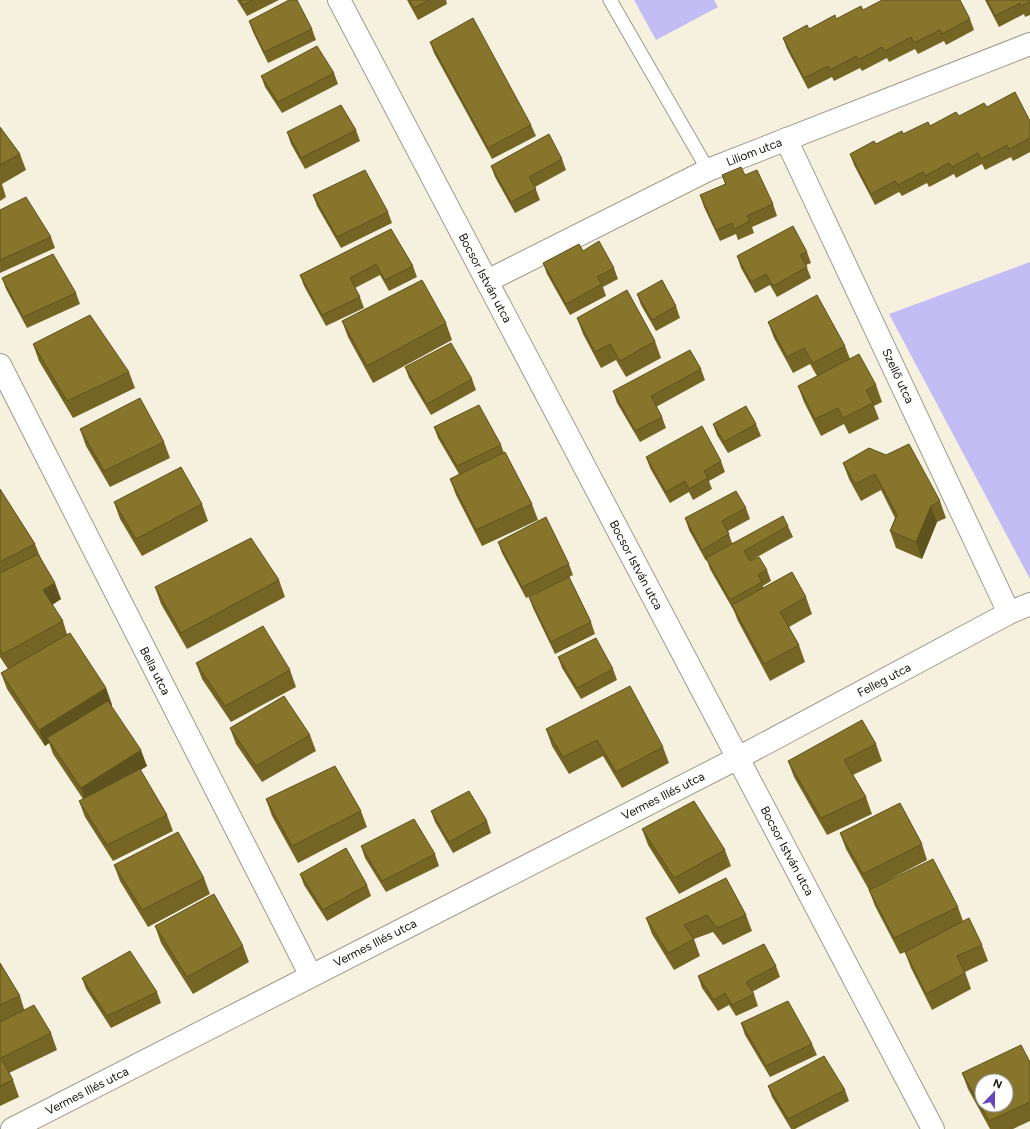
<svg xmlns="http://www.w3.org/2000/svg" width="1030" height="1129" viewBox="0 0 1030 1129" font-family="Figtree,sans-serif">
  <rect width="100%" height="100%" fill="#f6f1df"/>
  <!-- green -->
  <path fill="#c4bdf5" d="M634,0H714L718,7L656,40Z
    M1030,262V579L889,314Z"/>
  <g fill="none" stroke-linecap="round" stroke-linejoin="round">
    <defs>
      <path id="service" d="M610,0L708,170"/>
      <path id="minor" d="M339,0L933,1129
        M786,139L1009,613
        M487,281L708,170L1030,44
        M0,365L311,976
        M12,1129L738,758L1009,613L1030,604"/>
    </defs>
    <!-- service casing -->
    <use href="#service" stroke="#9f9b8a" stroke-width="15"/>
    <!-- minor casing -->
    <use href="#minor" stroke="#9f9b8a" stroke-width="24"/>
    <!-- service -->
    <use href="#service" stroke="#fff" stroke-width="13"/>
    <!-- minor -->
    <use href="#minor" stroke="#fff" stroke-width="22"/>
  </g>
  <!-- wall -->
  <path fill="#746525" d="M237,0H279L247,16Z
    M407,0H446L447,4L418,20Z
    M985,0H1030V15L1025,17L1024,14L999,27Z
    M863,10L970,19L974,30L946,45L944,41L918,54L915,49L889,62L887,58L862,71L860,68L834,81L832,77L808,89L787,49L783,38L836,19Z
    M249,21L312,29L316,40L268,63L253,32Z
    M430,42L531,125L536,136L492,159L434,53Z
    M334,73L338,84L282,113L265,87L261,76Z
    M987,107L1030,121V152L1013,161L1011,157L985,170L982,164L956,178L954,174L929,187L927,183L902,196L899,192L875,205L854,165L850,154L903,134Z
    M0,127L20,154L26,170L2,184L6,197L0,201Z
    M356,130L360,141L305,169L291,144L287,132Z
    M562,159L566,170L535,187L540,200L515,213L495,177L491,166Z
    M722,175H745L773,204L777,216L752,227L754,233L738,240L736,234L720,241L704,207L700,195L725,184Z
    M313,195L388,212L392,223L341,248L317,206Z
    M0,210L51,237L55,248L0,273Z
    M391,229L413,266L417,277L389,291L380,275L355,288L360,297L364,308L326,326L304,286L300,275Z
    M583,251L614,268L618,279L603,287L606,296L570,315L547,274L543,263Z
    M807,252L811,263L806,265L811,278L777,297L770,285L755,293L741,268L737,256Z
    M2,278L76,293L80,304L27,328L6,289Z
    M637,294L676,306L680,318L656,331L641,305Z
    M577,318L655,341L661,358L626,377L616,360L601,368L583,334Z
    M342,321L446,323L452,340L373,383L348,337Z
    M768,322L845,346L850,359L876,385L882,402L874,406L879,419L849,434L844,424L821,436L804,402L798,386L817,376L810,364L793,373L774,338Z
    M33,344L129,372L135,388L73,418L39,361Z
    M405,367L472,379L476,390L431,415L409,378Z
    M701,369L705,380L656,407L662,417L666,428L640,442L617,403L613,391Z
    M713,424H756L761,436L728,453L717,435Z
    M434,427L501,445L504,453L532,504L538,520L482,546L456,495L450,479L459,474L438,438Z
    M80,429L164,442L170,458L110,487L86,446Z
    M869,448L940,501L946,518L937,522L922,559L896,548L890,531L895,518L881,490L861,501L849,479L843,463Z
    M646,457L721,461L725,472L709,481L712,489L693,500L689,492L670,503L650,468Z
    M0,489L35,544L41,559L61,599L52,605L63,621L67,634L106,688L112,705L111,706L147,766L140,770L167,815L173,831L113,861L85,817L79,801L83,799L53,754L49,743L45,746L7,689L1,673L8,669L0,657Z
    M114,502L202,504L208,521L142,556L120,519Z
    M746,508L750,519L728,531L732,543L788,526L793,537L750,561L767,570L771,581L763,586V587L806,597L812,614L789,627L799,645L805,662L770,681L738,621L734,611L710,569L707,560L706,561L689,530L685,518Z
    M498,542L569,564L573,575L569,577L591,622L595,634L555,654L533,608L529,597L553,585L526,598L502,553Z
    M279,580L285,597L187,649L161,604L155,587Z
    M558,657L613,669L617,680L581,699L562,668Z
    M196,663L290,670L296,687L231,722L202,679Z
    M230,728L310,735L316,751L262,782L236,744Z
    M546,729L663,747L669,763L622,788L603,756L569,774L552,746Z
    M876,744L882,761L853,775L866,797L872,814L827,835L794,777L788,761Z
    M266,799L361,811L367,827L298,863L272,816Z
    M431,811L487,821L491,833L453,853L435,822Z
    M642,829L725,850L731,866L679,894L648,845Z
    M840,833L922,844L927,860L889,880L958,907L963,921L982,945L988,961L965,972L971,989L932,1010L911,968L905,952L900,954L875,906L869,890L846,849Z
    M361,846L435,854L439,866L386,892L365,858Z
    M114,865L204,878L210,894L148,927L120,881Z
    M300,874L367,885L371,896L327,921L304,885Z
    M726,878L746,915L752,931L723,945L713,932L694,939L700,956L674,970L652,934L646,918Z
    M155,926L243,946L249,962L193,994L161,943Z
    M0,963L20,996L24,1009L51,1033L57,1050L9,1073L13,1080L19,1097L0,1106Z
    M776,966L780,977L752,992L754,994L758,1006L736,1016L729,1005L718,1011L702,988L698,976Z
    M82,978L157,992L161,1003L111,1028L86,989Z
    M741,1023L812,1044L817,1055L770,1077L745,1035Z
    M1030,1062V1121L1013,1129H990L968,1089L962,1073Z
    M768,1086L845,1090L849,1101L795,1129H791L772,1097Z"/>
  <!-- shaded-wall -->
  <path fill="#5e521e" d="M931,506L937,522L922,559L916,542Z
    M55,583L61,599L49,607L43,590Z
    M106,688L112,705L51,743L47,738L49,743L45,746L39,730Z
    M141,750L147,766L87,804L81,788Z"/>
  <!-- building -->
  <path fill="#87752b" stroke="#5e521e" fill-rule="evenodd" d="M240,0H253L243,5Z
    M289,0H297L312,29L264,52L249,21Z
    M409,0H429L414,8Z
    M882,0H960L970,19L942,34L940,30L914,43L911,37L885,51L882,47L858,60L856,56L830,70L828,66L804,78L783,38L807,25L809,29L835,15L836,19L861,6L863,10Z
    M987,0H1030V2L1021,6L1020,3L995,16Z
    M473,18L531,125L488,148L430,42Z
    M317,46L334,73L278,102L261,76Z
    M1015,92L1030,121V138L1009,149L1007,145L981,159L978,153L952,167L949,163L925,176L923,172L898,185L895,181L871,194L850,154L874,141L876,144L902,131L903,134L928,122L930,126L956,112L959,116L984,103L987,107Z
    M341,105L356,130L301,158L287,132Z
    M0,127L20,154L0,165Z
    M549,134L562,159L529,177L536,189L511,202L491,166Z
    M741,167L745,175L757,170L773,204L747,216L750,221L734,229L732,223L716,230L700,195L726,184L722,175Z
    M365,170L388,212L337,237L313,195Z
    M26,197L51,237L0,260V210Z
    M793,226L807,252L800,255L807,267L773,286L766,274L751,282L737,256Z
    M391,229L413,266L385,280L376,264L350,278L360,297L322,315L300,275Z
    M599,241L614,268L597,277L602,284L566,304L543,263L579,244L583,251Z
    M53,254L76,293L23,317L2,278Z
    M422,280L446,323L367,366L342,321Z
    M662,280L676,306L652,320L637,294Z
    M627,290L655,341L620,361L610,344L595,352L577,318Z
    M817,295L845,346L813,363L804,348L787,357L768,322Z
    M90,315L129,372L67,401L33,344Z
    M451,343L472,379L427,404L405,367Z
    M690,350L701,369L651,396L662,417L635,431L613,391Z
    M859,354L876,385L866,390L873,403L843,418L838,408L815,419L798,386Z
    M140,398L164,442L104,471L80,429Z
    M479,405L501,445L457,466L434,427Z
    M746,406L756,424L724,442L713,424Z
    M702,426L721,461L704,471L708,478L689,489L685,481L666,492L646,457Z
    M909,444L940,501L931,506L916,542L890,531L897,515L875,474L855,484L843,463L869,448L886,455Z
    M505,452L532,504L476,530L450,479Z
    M181,467L202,504L136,539L114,502Z
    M0,489L35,544L0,562Z
    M736,491L746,508L722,521L729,534L702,550L685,518Z
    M783,516L788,526L744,551L750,561L759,557L767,570L758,575L762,582L730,600L706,558Z
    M546,517L569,564L522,587L498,542Z
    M251,538L279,580L181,633L155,587Z
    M38,554L55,583L43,590L63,621L3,654L0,650V573Z
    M792,572L806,597L780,612L799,645L764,664L732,605Z
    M569,577L591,622L551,642L529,597Z
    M263,626L290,670L225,706L196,663Z
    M70,633L106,688L39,730L1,673Z
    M596,638L613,669L577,688L558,657Z
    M630,686L663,747L616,772L597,740L563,757L546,729Z
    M284,696L310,735L256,766L230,728Z
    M108,701L141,750L81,788L47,738Z
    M862,720L876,744L844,760L866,797L821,818L788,761Z
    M335,766L361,811L292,846L266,799Z
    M140,769L167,815L107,845L79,801Z
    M469,791L487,821L449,842L431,811Z
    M694,801L725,850L674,878L642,829Z
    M900,803L922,844L863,874L840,833Z
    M414,819L435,854L382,881L361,846Z
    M178,832L204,878L142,910L114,865Z
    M346,848L367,885L323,910L300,874Z
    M933,859L958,907L894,938L869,890Z
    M726,878L746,915L717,928L707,915L684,925L694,939L668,953L646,918Z
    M214,894L243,946L187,977L155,926Z
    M969,918L982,945L957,956L965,973L926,994L905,952Z
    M764,944L776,966L746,982L754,994L732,1005L725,993L714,1000L698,976Z
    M130,951L157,992L107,1016L82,978Z
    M0,963L20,996L0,1005Z
    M788,1001L812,1044L766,1066L741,1023Z
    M34,1005L51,1033L1,1058L13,1080L0,1086V1022Z
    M1021,1045L1030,1062V1102L989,1121L962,1073ZM982,1081H1006V1105H982Z
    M824,1056L845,1090L788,1119L768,1086Z"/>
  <g text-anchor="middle" stroke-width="4" stroke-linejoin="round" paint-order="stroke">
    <!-- street labels -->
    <g font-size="12" fill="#12100a" stroke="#fefefe">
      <text transform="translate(754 152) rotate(-21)" y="4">Liliom utca</text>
      <text transform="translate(485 278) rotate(62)" y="4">Bocsor István utca</text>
      <text transform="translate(898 376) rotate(65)" y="4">Szellő utca</text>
      <text transform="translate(636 565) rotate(62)" y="4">Bocsor István utca</text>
      <text transform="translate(155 671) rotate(63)" y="4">Bella utca</text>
      <text transform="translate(884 680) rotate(-28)" y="4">Felleg utca</text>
      <text transform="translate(663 796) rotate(-27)" y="4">Vermes Illés utca</text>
      <text transform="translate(787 851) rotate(62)" y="4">Bocsor István utca</text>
      <text transform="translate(375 943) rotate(-27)" y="4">Vermes Illés utca</text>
      <text transform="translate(87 1091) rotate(-27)" y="4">Vermes Illés utca</text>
    </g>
  </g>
  <!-- north arrow -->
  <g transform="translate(994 1093) rotate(22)"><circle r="19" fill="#fefefe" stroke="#a09f9c"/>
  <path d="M0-3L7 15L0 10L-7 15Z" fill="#6546bf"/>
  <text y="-6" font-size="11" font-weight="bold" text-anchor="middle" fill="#12100a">N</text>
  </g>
</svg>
